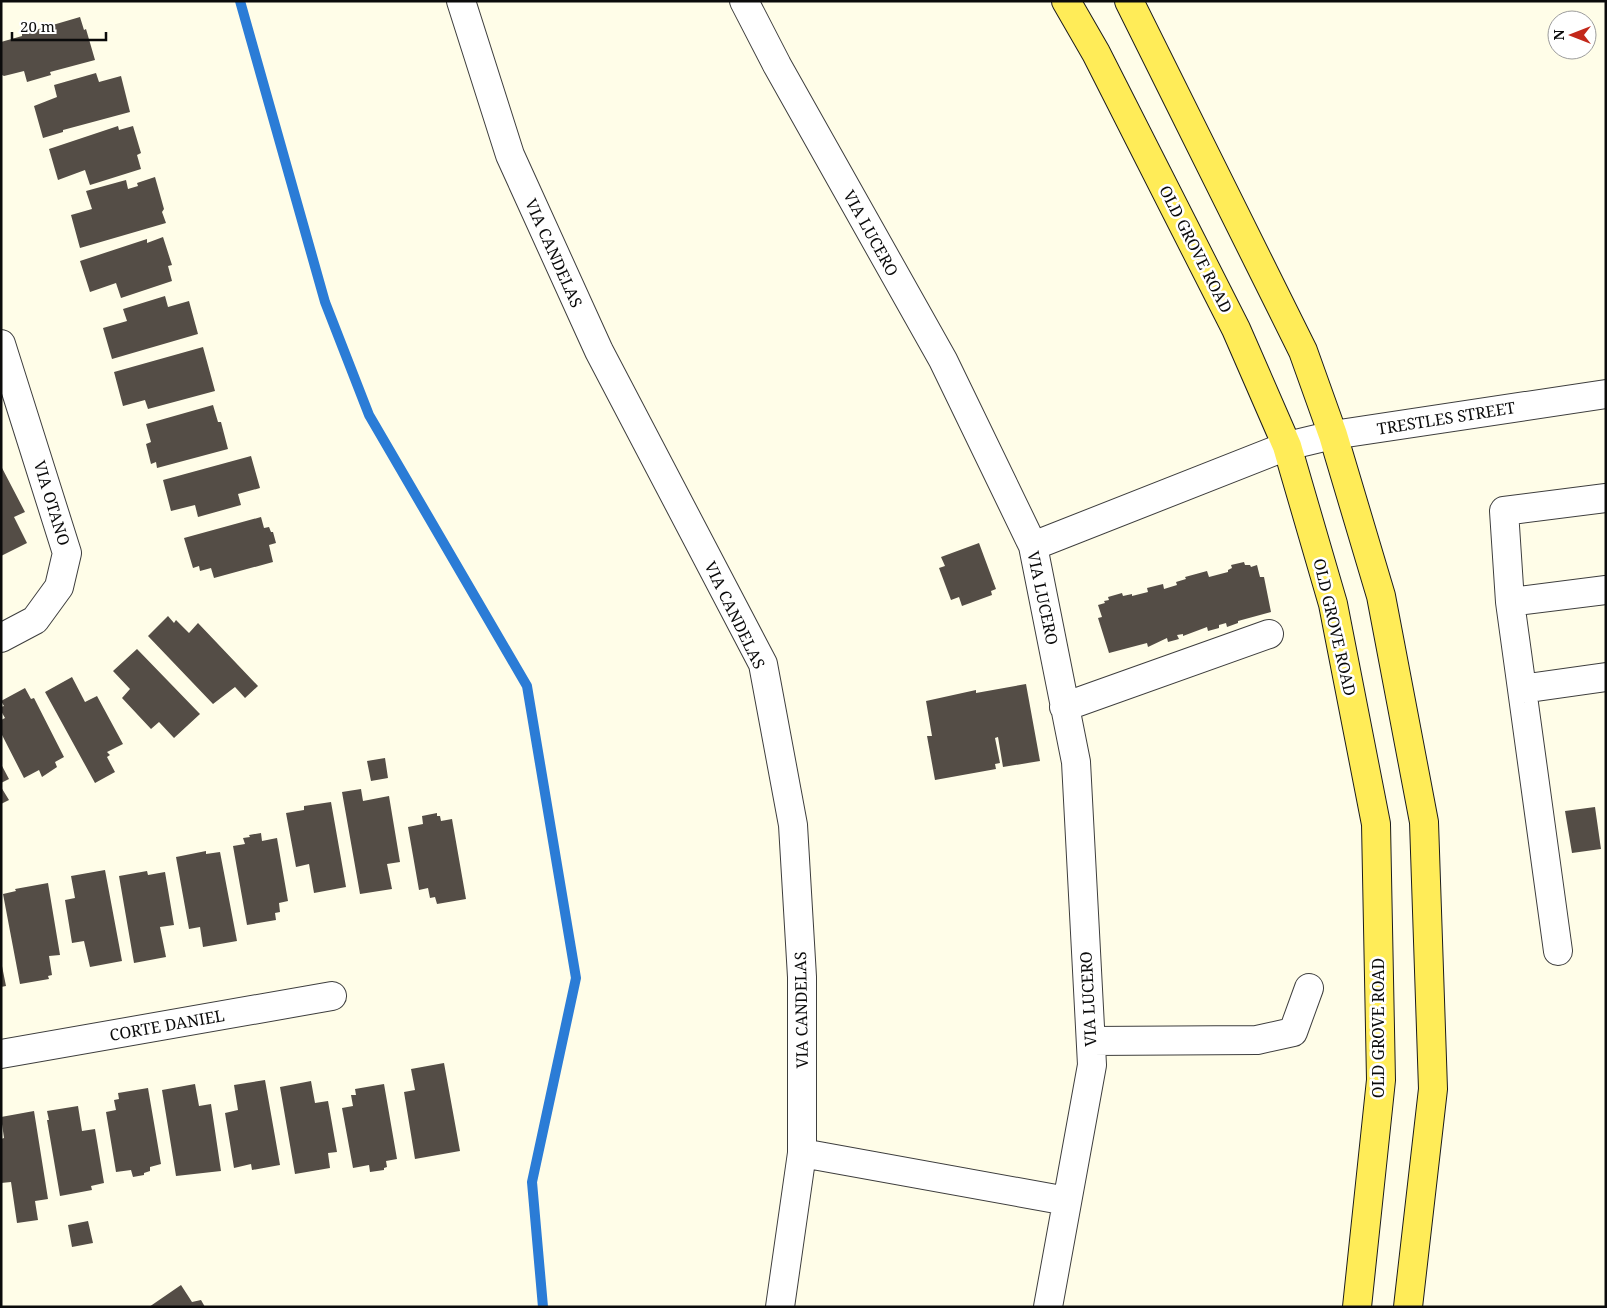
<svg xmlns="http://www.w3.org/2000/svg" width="1607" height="1308" viewBox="0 0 1607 1308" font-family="'Noto Serif',serif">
  <rect width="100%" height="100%" fill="#fffde8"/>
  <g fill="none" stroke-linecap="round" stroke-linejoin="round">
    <!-- stream -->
    <path stroke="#2b7cd6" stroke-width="10" d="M240,1L325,302L369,415L527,686L576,978L532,1182L543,1307"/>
  </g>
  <!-- building -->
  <path fill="#544d46" d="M80,17L84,30L86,29L95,60L50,72L51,75L27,82L24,71L4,76L2,75L1,42L22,36V34Z
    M96,73L99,82L121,76L130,112L63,130V132L43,138L34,106L57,97L54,85Z
    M118,126L119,130L133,126L141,153L137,155L141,169L90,185L85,170L58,180L49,149Z
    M155,177L164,209L162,212L166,223L80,248L71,215L92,209L86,191L126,180L128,189L138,186L137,183Z
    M163,237L172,265L168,266L172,281L121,298L116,283L90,292L80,261L147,239V243Z
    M165,296L168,307L189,301L198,334L112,359L103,328L127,321L123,309Z
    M203,347L215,391L148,409L145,400L123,406L114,372Z
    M213,405L218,422H221L228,449L157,468L156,462L151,464L146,444L151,442L146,424Z
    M251,456L260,488L238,494L241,505L198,517L195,505L171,511L163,480Z
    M1,466L25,512L14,517L27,543L1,556Z
    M261,517L264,528L269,527L271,532H273L276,543L269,545L273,562L214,578L211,568L200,571L199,566L193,568L184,538Z
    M979,543L996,589L991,591L992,595L962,606L959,597L951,600L939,568L945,566L941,557Z
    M1244,562L1245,565H1250L1251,567L1257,565L1260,577H1264L1271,612L1238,621V623L1227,627L1226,623L1219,625V628L1208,631L1207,627L1183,636V634L1177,635L1179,639L1168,642L1167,638L1148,647L1147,643L1109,653L1098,618L1102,617L1098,605L1105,603L1104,601L1109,600L1108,597L1122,593L1123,596L1132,594V596L1148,592L1147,588L1163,584L1164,589L1177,585L1176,582L1186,579L1185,577L1207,571L1209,577L1228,572V570L1232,568L1231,565Z
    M168,616L174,623L176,620L189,633L198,623L258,686L245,698L235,687L213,704L148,636Z
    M137,649L200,714L174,738L159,722L151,729L122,698L130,689L113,671Z
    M72,677L85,702L97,696L123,744L107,752L110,755L107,757L115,772L95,783L45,692Z
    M1026,684L1040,761L1003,767L998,737L995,738L1000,763L995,764L996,769L935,780L927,736H932L926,701L976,690V693Z
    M25,688L31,699L34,698L64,757L55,762L57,767L42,777L39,770L24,778L1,733V720L5,718L1,711V707L4,706L1,701Z
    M385,758L388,778L371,781L367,761Z
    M1,764L9,779L1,783Z
    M1,787L9,800L1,804Z
    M361,789L363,801L389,796L400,862L387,864L392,889L360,894L342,792Z
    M331,802L346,887L314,893L309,864L296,867L286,813L304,810V806Z
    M1595,807L1601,849L1572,853L1565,811Z
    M437,813V816H440L441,821L452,819L466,899L437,904L435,897L430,898L428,888L419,890L408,827L423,824L422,816Z
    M261,833L262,841L277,838L288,901L279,903L280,912L275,913L276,920L247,925L233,846L245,844L243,838L250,837L249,835Z
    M206,851V854L220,852L237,941L203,947L200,927L189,929L176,857Z
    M105,870L122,961L90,967L84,941L72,943L65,900L75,898L71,876Z
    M147,871L148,875L165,872L174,925L160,927L166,957L134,963L119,876Z
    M48,883L60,955L49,956L52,975L48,976L49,979L20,984L3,894L16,891L15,889Z
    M1,961L6,986L1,987Z
    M444,1063L460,1151L415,1159L404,1092L415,1090L411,1069Z
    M265,1080L280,1165L252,1170L251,1164L234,1168L225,1113L238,1110L234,1085Z
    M311,1081L315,1103L328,1101L337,1152L328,1153L330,1168L295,1174L280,1087Z
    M195,1084L199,1106L211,1104L221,1171L176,1176L162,1090Z
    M384,1084L397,1159L386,1161L387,1167L384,1168V1170L370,1172L369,1165L353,1168L342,1108L353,1106L351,1095H356L355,1089Z
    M148,1088L161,1164L150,1167V1171L144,1173V1175L133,1177L131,1170L116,1172L106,1112L116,1110L114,1100L119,1099L118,1093Z
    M78,1106L82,1131L95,1129L104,1183L91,1186L92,1190L60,1196L47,1120H49L47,1111Z
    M34,1111L48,1199L35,1201L38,1220L17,1223L11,1182L1,1183V1139L4,1138L1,1117Z
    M88,1221L93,1243L72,1247L68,1225Z
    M181,1285L192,1302L201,1300L205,1307H149Z"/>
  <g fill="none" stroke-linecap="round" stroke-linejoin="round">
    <defs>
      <path id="minor" d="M461,1L510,155L599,351L763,664L793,825L802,977V1153L780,1307
        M744,1L777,65L943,360L1033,546L1076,762L1092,1065L1048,1307
        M1,344L67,553L59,587L35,620L1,638
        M1033,546L1287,446L1333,435L1606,394
        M1510,602L1504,511L1606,498
        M1522,689L1606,677
        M1064,707L1269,634
        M1558,951L1510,602L1606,590
        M1091,1041L1257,1040L1293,1032L1309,988
        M1,1054L332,996
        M802,1153L1067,1201"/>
      <path id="major" d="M1066,1L1096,53L1236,329L1287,446L1333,604L1376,824L1381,1080L1357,1307
        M1129,1L1303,351L1333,435L1381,596L1424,822L1433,1089L1408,1307"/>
    </defs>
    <!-- minor casing -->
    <use href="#minor" stroke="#3e3e3e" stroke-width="30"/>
    <!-- major casing -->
    <use href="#major" stroke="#1c1c1c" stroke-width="30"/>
    <!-- minor -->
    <use href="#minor" stroke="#fff" stroke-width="28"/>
    <!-- major -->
    <use href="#major" stroke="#ffec58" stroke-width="28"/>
  </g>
  <g text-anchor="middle" stroke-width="5" stroke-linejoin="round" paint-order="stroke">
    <!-- street labels -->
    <g font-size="16" fill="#0b0b0b" stroke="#fff">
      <text transform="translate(871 233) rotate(61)" y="6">VIA LUCERO</text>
      <text transform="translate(1196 249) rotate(63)" y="6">OLD GROVE ROAD</text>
      <text transform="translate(554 253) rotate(66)" y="6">VIA CANDELAS</text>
      <text transform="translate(1446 418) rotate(-9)" y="6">TRESTLES STREET</text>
      <text transform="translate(52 503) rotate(73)" y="6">VIA OTANO</text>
      <text transform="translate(1043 598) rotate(78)" y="6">VIA LUCERO</text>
      <text transform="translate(735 615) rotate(64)" y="6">VIA CANDELAS</text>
      <text transform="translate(1335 627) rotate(77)" y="6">OLD GROVE ROAD</text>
      <text transform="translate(1088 999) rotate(-93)" y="6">VIA LUCERO</text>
      <text transform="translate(801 1010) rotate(-91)" y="6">VIA CANDELAS</text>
      <text transform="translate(167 1025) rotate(-10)" y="6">CORTE DANIEL</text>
      <text transform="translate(1378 1028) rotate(-90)" y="6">OLD GROVE ROAD</text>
    </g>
  </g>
  <!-- border -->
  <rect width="1607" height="1308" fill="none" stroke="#0b0b0b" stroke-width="5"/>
  <!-- north arrow -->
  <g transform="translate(1572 35) rotate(270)"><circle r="24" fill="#ffffff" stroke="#9d9d9d"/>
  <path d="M0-4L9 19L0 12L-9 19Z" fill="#c3281a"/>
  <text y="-8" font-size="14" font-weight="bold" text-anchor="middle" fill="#0b0b0b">N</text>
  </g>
  <!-- scale -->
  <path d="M12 32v8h94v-8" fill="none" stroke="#0b0b0b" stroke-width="2.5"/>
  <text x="20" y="32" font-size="15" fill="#0b0b0b" stroke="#ffffff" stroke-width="4" paint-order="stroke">20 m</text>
</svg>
